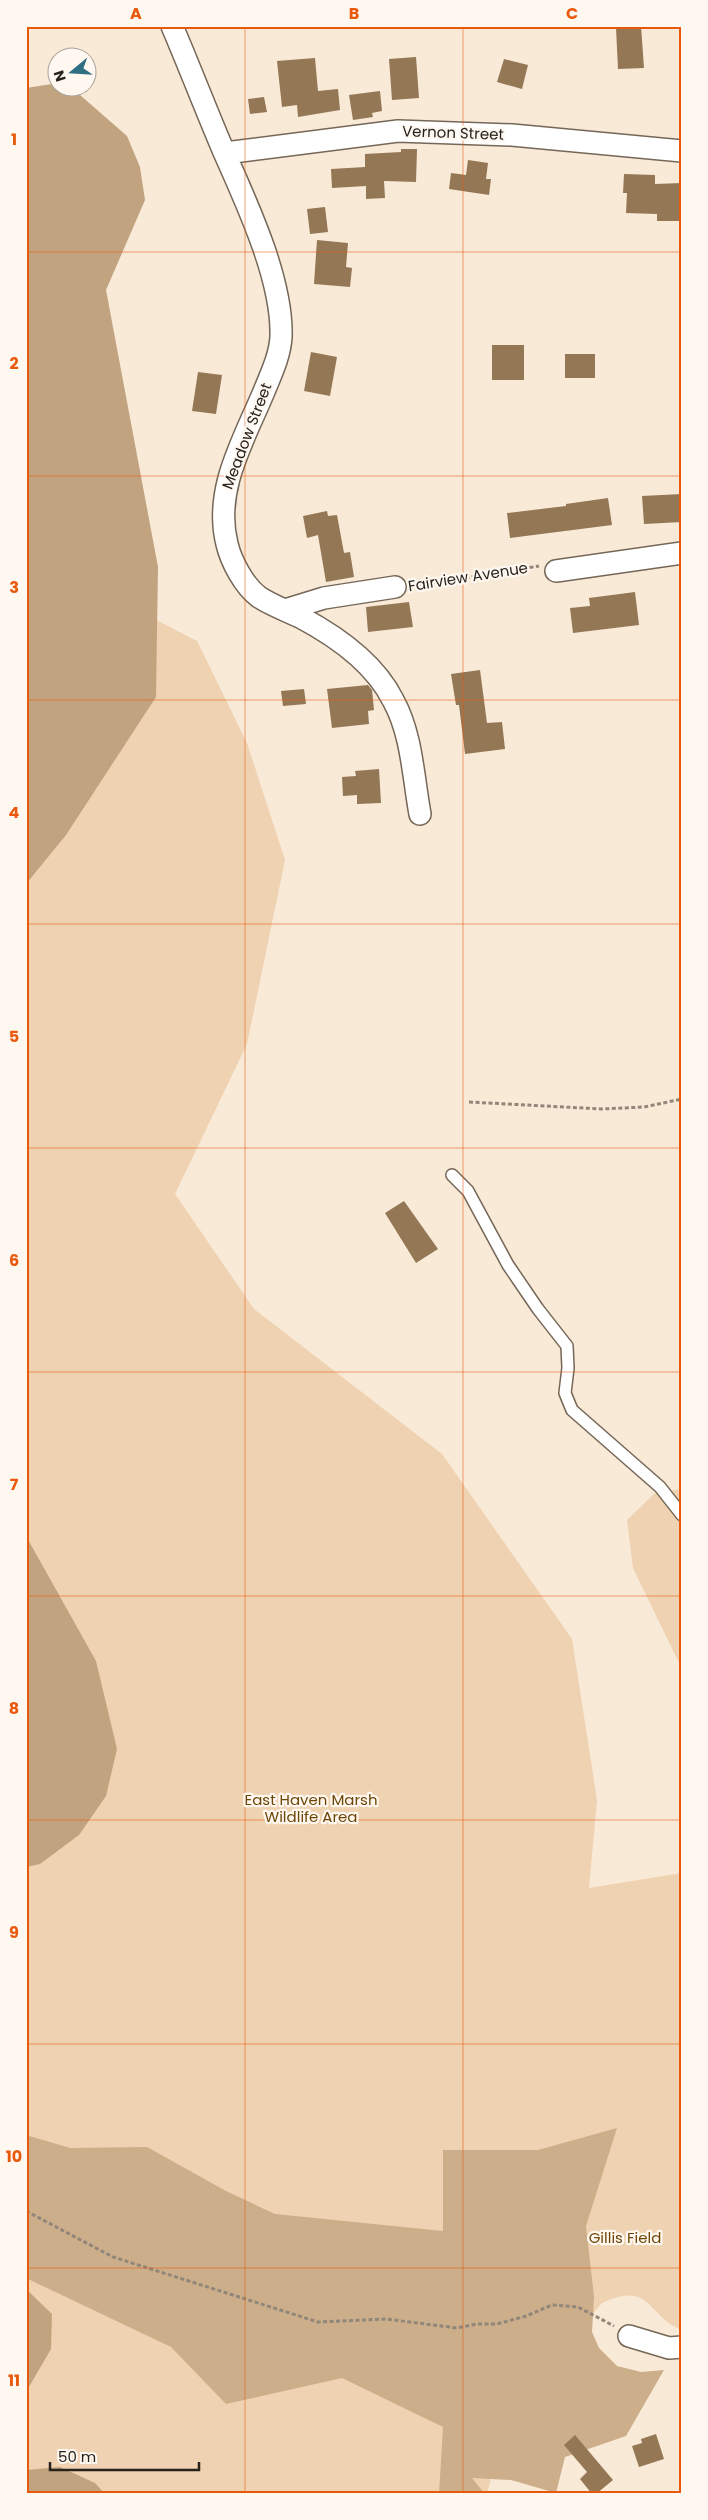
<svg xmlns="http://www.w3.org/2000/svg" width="708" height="2520" viewBox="0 0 708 2520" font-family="Poppins,sans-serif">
  <rect width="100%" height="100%" fill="#f9e9d7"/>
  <!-- green -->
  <path fill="#efd2b1" d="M26,553L197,641L247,743L285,860L247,1044L175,1194L254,1309L442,1454L572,1639L597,1800L589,1888L682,1873V2330C646,2316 652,2280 602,2303L508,2413L487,2494H26Z
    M682,1489V1669L633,1568L627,1520L655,1493Z"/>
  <!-- forest -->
  <path fill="#ccae8a" d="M617,2128L586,2226L594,2297L592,2332L599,2348L617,2366L641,2372L664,2370L626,2436L565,2457L556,2493L511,2480L472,2478L485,2494H439L443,2427L342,2378L226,2404L171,2347L26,2278V2135L70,2148L147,2147L226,2191L275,2214L443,2231V2150H538Z"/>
  <!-- water -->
  <path fill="#c1a380" d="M52,84L80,95L127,136L140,167L145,200L106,290L158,567L156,697L66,835L26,884V88Z
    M26,1536L96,1661L117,1749L106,1796L79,1835L40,1864L26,1867Z
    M26,2289L52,2314L51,2349L26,2392Z
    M60,2467L95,2483L105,2494H26V2470Z"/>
  <!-- building -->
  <path fill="#947755" d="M641,26L644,68L618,69L616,28Z
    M416,57L419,98L392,100L389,59Z
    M315,58L318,91L338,89L340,110L298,117L297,105L282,107L277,61Z
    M504,59L528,65L522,89L497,82Z
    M380,91L382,111L372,113L373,117L353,120L349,95Z
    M264,97L267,112L250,114L248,99Z
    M401,149H417L416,182L384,181L385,198L366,199V186L332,188L331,169L365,167V154L401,152Z
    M468,160L488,163L486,179H491L489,195L449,189L451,173L466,175Z
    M624,174L655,175V184L682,183V221H657V214L626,213L627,193H623Z
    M325,207L328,232L310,234L307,209Z
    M317,240L348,243L346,267L352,268L350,287L314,284Z
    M492,345H524V380H492Z
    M311,352L337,357L330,396L304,391Z
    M565,354H595V378H565Z
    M198,372L222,375L216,414L192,411Z
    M682,494V522L644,524L642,496Z
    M608,498L612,525L510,538L507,513L566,506V504Z
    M327,511L328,516L337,515L344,553L350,552L354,577L326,582L318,535L307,538L303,516Z
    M635,592L639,625L573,633L570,608L590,606L589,598Z
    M409,602L413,627L368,632L366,607Z
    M480,670L487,723L502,722L505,749L465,754L459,705H456L451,674Z
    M368,685L372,690L374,710L368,711L369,724L332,728L327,689Z
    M304,689L306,704L283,706L281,691Z
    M379,769L381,803L357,804V795L343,796L342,777L356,776L355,771Z
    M404,1201L438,1249L416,1263L385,1213Z
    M656,2434L664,2459L639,2467L632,2446L642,2443L641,2439Z
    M575,2435L613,2480L596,2494H592L580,2479L587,2472L564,2445Z"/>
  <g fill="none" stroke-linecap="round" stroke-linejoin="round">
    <defs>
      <path id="lane" d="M452,1175L468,1191L508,1265L538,1309L567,1346L568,1368L565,1393L572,1410L660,1487L682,1515"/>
      <path id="street" d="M172,26C190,68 206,110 224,152C247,204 283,280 281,337C280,355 272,372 265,389C245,438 213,489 227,544C231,561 244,586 259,597C271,605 287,611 300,617C336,636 374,662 393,700C412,734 413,776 420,814
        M225,153L398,131L512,135L682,151
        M556,571L682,553
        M285,610L324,598L395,587
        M629,2336L669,2348L682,2347"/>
    </defs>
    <!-- lane casing -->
    <use href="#lane" stroke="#756757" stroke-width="14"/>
    <!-- street casing -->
    <use href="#street" stroke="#756757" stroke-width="24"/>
    <!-- path -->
    <path stroke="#91867a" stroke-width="3" stroke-dasharray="4 2.5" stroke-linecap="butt" d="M414,586L539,566
      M469,1102L602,1109L644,1107L682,1099
      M26,2211L113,2257L318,2322L386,2319L457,2328L477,2324H497L526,2316L552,2305L578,2307L614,2326"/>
    <!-- lane -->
    <use href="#lane" stroke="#fff" stroke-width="11"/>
    <!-- street -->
    <use href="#street" stroke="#fff" stroke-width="21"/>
  </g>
  <!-- grid -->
  <path fill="none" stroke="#e8590c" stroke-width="1" stroke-opacity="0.55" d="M245,26V2494M463,26V2494M26,252H682M26,476H682M26,700H682M26,924H682M26,1148H682M26,1372H682M26,1596H682M26,1820H682M26,2044H682M26,2268H682"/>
  <g text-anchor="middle" stroke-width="4.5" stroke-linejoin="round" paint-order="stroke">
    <!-- street labels -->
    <g font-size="15" fill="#28221c" stroke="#fef8f1">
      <text transform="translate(453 133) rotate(2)" y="5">Vernon Street</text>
      <text transform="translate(247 436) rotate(-69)" y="5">Meadow Street</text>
      <text transform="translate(468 577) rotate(-9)" y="5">Fairview Avenue</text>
    </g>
    <!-- park labels -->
    <g font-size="15" fill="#6d4504" stroke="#fef8f1">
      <text x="311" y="1805">East Haven Marsh<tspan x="311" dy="17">Wildlife Area</tspan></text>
      <text x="625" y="2243">Gillis Field</text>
    </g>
  </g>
  <!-- border -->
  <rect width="708" height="2520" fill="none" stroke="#fef8f1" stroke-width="55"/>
  <!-- north arrow -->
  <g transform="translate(72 72) rotate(252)"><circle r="24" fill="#fef8f1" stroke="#a8a29c"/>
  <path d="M0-4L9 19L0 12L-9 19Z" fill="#2e6f82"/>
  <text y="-8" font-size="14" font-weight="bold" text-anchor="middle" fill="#28221c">N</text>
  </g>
  <!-- scale -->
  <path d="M50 2462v8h149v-8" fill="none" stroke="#28221c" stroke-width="2.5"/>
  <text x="58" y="2462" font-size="15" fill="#28221c" stroke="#fef8f1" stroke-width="4" paint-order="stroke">50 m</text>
  <rect x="28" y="28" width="652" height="2464" fill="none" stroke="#e8590c" stroke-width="2"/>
  <g font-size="16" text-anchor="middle" font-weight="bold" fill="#e8590c">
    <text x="136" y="19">A</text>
    <text x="354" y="19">B</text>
    <text x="572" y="19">C</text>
    <text x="14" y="145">1</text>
    <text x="14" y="369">2</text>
    <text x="14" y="593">3</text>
    <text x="14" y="818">4</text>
    <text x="14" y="1042">5</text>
    <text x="14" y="1266">6</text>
    <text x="14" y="1490">7</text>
    <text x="14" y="1714">8</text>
    <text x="14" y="1938">9</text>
    <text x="14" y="2162">10</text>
    <text x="14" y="2386">11</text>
  </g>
</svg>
